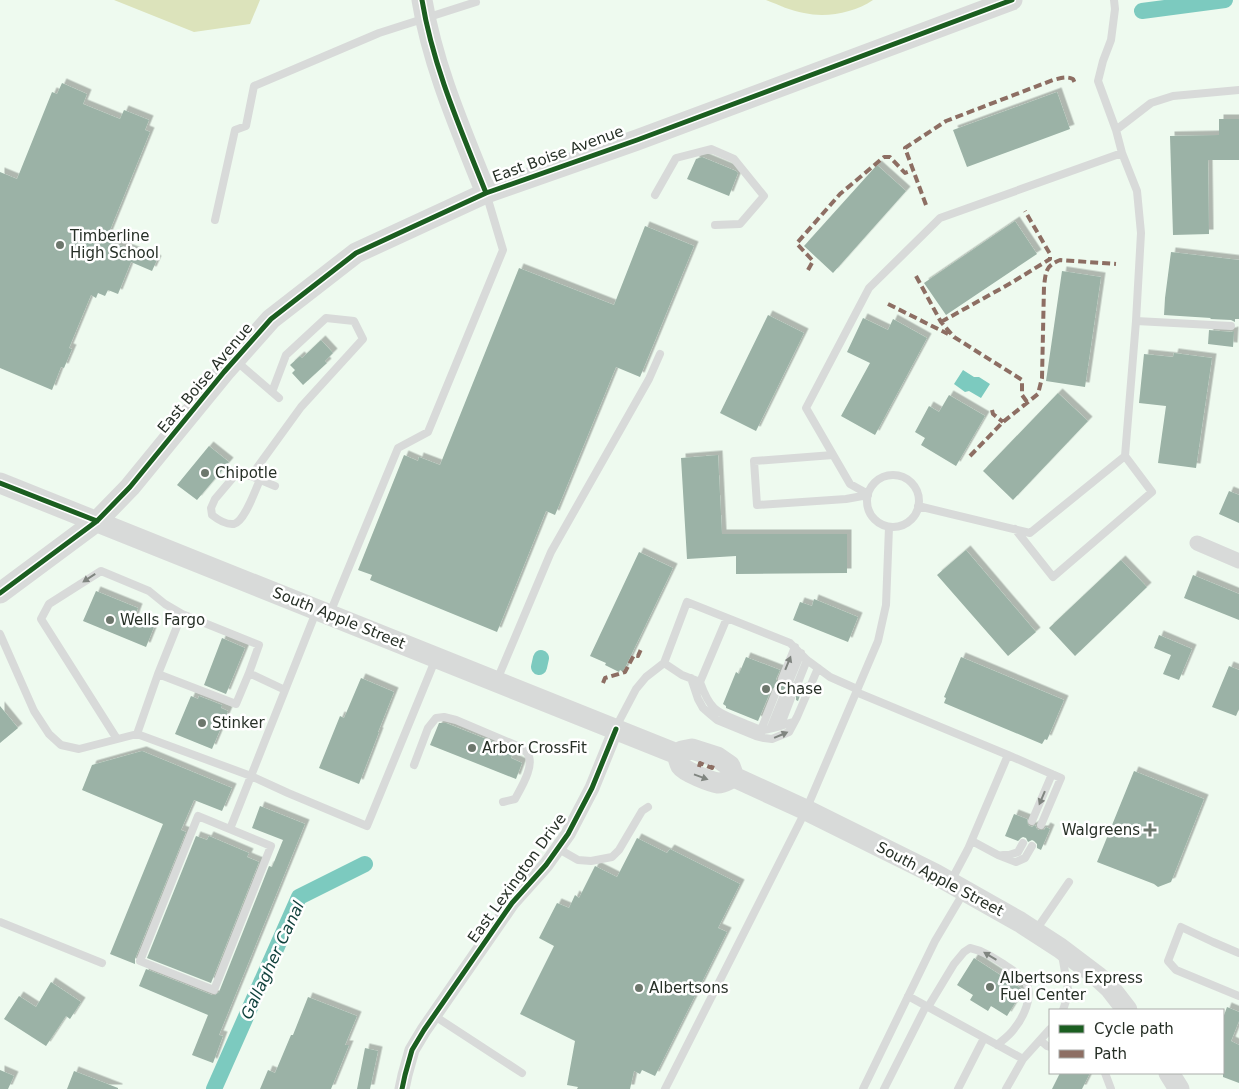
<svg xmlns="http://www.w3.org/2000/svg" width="1239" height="1089" viewBox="0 0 1239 1089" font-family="'DejaVu Sans',sans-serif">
  <defs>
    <filter id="shadow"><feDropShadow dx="4.5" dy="-4.5" stdDeviation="0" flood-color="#0004"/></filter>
  </defs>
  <rect width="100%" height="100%" fill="#eefaef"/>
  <!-- green -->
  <path fill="#dce3bb" d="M114,0H260L250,24L194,32Z
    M766,0H873C854,13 826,18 804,13C791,11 779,5 766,0Z"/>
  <!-- water -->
  <path fill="#7ccabf" d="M963,370L974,377H979L990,384L981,398L969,391L965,392L954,384Z"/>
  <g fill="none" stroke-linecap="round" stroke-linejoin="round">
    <!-- canal -->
    <path stroke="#7ccabf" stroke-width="16" d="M1142,11L1225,0
      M539,667L541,658
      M214,1089L299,897L365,864"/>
  </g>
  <!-- building -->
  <path fill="#9bb2a6" filter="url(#shadow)" d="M62,83L87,94L83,104L120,119L124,110L149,120L145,130L150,132L106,240L157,260L152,271L131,262L118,294L108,290L105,296L98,293L96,298L91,295L69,348L72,349L64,368L61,367L52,390L0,368V172L17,179L52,92L57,94Z
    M1057,92L1070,129L967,167L953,130Z
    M1219,119H1239V160H1208L1209,234L1173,235L1170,136L1219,135Z
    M702,157L736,171L738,173L729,196L687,179L696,159Z
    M877,165L906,191L833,273L804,246Z
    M1015,221L1037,254L946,315L924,283Z
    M645,226L694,246L640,377L616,367L555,515L546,511L497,632L370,580L372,575L358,570L404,455L418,461L419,457L440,465L519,268L614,305Z
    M1171,252L1239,260V319H1235V322L1231,320L1210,319L1211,318L1164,315L1165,298Z
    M1062,271L1101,277L1085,387L1046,381Z
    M768,315L804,333L756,431L720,413Z
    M863,318L888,330L893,319L927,338L875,435L841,416L870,363L847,352Z
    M1209,330L1231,332L1234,331L1233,347L1208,344Z
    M321,340L333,353L325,361L327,363L303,385L292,373L295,370L290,365L300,356L302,358Z
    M1174,353L1212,358L1196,468L1158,463L1166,406L1139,403L1144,354L1173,357Z
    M1058,393L1088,421L1013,500L983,471Z
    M949,395L985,416L956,466L921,445L925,438L915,432L929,406L939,412Z
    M209,446L229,462L197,500L177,485Z
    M718,455L722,534H847V573L736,574V556L687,559L681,458Z
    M1229,491L1239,495V523L1219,514Z
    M966,550L1036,632L1008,656L937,575Z
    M639,552L673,568L623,672L620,670L619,672L605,665L606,663L590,656Z
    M1121,560L1147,587L1075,656L1049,628Z
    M1193,575L1239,594V620L1184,598Z
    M96,591L138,608L134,619L154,627L146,647L83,621Z
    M814,599L858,617L848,642L793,620L800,602L812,606Z
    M1159,635L1192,649L1179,680L1163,674L1171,655L1154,648Z
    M222,638L245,648L226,694L204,685Z
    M746,657L780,670L776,679L779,684H784L787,687H792L795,690H798L803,687L798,701L796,700V697L793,693H789L786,690H781L778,687L776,686L771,690L758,721L726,708V706L723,704L736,672L739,674Z
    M961,657L1064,700L1047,740L1045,739L1042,744L944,703L946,698L944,697Z
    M1229,666L1239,670V709L1236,716L1212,707Z
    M361,678L394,692L378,732H379L359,784L319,768L340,716L344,718Z
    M191,696L198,699L199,696L222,705L221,708L228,711L212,749L175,734Z
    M0,706L18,728L0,743Z
    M439,723H446L514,750L511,758L522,763L516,779L430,745Z
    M142,751L232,788L222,811L194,800L181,830L186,832L135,959V964L110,954L163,824L82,790L92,765Z
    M1134,771L1204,799L1171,882L1158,887L1154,884L1097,862Z
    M260,806L305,824L219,1035L223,1036L213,1063L192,1055L208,1015L139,986L146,969L212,995H215L219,992L269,866L272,867L283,840L252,828Z
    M1014,814L1027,819L1028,825L1032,827L1035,825L1037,829L1039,830H1044L1046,827L1050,829L1041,850L1037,848V844L1034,841L1032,840L1028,842L1026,838L1023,837L1021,838L1018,841L1005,836Z
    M196,836L207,840L209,836L249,853L247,857L259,862L211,983L147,958Z
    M637,838L667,853L670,849L740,884L718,928L727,932L655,1076L642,1070L640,1074L634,1071L630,1089H577L578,1087L567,1085L575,1041L520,1014L554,946L539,938L557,903L569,908L575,895L579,898L595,866L617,877Z
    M974,958L1022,989L1023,990L1007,1016L991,1006L988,1011L970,1000L973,995L957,985Z
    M51,982L81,1002L70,1019L66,1016L46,1046L4,1019L19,996L36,1007Z
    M308,997L357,1016L345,1045H349L331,1089H260L268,1070L275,1073L291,1035H293Z
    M1227,1007L1239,1012V1021L1231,1041L1239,1045V1083L1223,1077V1018Z
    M365,1048L378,1051L370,1089H357Z
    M0,1070L14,1076L8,1089H0Z
    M74,1071L118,1088V1089H67Z
    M1060,1073H1090L1082,1089H1052Z"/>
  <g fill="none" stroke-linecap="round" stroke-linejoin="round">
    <!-- lane -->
    <path stroke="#d8dad9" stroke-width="8" d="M1116,130L1151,103L1173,96L1239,90
      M655,195L676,158L711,149L734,159L764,196L740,224L715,225
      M215,220L235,130L246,126L254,86L379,33L476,2
      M1136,321L1231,326
      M236,361L279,398
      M272,392L286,355L326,318L354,321L363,339L301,407L251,476L275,486
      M833,455L754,461L757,505L846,499L868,495
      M867 501a26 26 0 1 1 52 0a26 26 0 1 1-52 0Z
      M251,476L237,473L215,499L211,508L212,515C217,519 226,525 234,524C245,521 255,490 260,480
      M868,494L850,484L806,408L869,288L940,218L1122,153
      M918,506L1030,533L1125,456L1136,321L1141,233L1137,191L1122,153L1116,130L1098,81L1103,61L1111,40L1115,9L1114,0
      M1015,529L1053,577L1152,492L1125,456
      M330,613L398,448L428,432L503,250L486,193
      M0,634L34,711L49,734L61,745L79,749L137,734L251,776L288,793L367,826L436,658
      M664,663L682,675L700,682L727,618
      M249,673L259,645L182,614L158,674L236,704L249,673L285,690
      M691,678L698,699L703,708L711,715L717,720L756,736L764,738L772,739L789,732L797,717L818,668
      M782,679L795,647
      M497,680L551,552L649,379L660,354
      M700,682C711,713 718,712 746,724C752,726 759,730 764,730C774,729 785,724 794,722
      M789,682L801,653
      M797,685L807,660
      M856,692L1008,755L968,849L951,881
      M773,726L783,719L791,698
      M616,727L636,689L646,677L664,663L687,602L790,643L807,660L830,677L857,689
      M771,727L784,695
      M761,730L776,692
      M137,734L158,674
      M117,739L41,619L49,604L101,571L149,591L165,604L182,614
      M1008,755L1061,778L1041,825
      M414,765L428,728L436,718L444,717L456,720L520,747C522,749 525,751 527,753C536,764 521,788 515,799L503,802
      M198,816L271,846L214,990L140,961Z
      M1032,821L1052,774
      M230,829L316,612
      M972,841L998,855L1016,862L1025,858L1032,846
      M557,848L578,860L591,861L612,857L619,850L642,811L648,807
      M1003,855H1009L1018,852L1023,843
      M0,922L102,963
      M1036,930L1069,882
      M1239,953L1213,942L1181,927L1168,961L1176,970L1239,996
      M1062,955L1068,989L1067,998L1063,1010
      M908,996L1023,1059
      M928,1007L954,964L964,952L970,948C984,951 994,958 1005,965C1012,970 1021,975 1026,983C1034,996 1023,1018 1014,1029C1010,1035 1003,1040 997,1045
      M433,1015L522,1073
      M1040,1040L1047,1046L1050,1047
      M1105,1073L1111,1089
      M665,1089L806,810L878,641L886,605L889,527
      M863,1089L935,941L964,892
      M884,1089L926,1006
      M958,1089L984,1038
      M1006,1089L1023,1059L1050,1029"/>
    <!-- street -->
    <path stroke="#d8dad9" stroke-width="15" d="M1197,543L1239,561
      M402,1089L405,1075L412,1050L424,1030L512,903L546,865L568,834L592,788L616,729"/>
    <!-- secondary -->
    <path stroke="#d8dad9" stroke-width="21" d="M422,0C433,67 461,130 486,193
      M0,483L677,754L682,751L692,749L717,757L730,766L734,777
      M0,593L97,521L130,487L224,372L271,319L356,253L486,193L637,140L1012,0
      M677,754C678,758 679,762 681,766C685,772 711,782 718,783C724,783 729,779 734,777L806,810L935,874L1020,922L1060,948L1097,976L1110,988L1127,1010
      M1169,1073L1179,1089"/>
    <!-- quiet -->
    <path stroke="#8d6e63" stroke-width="4" stroke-dasharray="8 4" stroke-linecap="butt" d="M926,205L905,148L946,121L1053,80C1061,78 1066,76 1073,79L1075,83
      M808,270L813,261L798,245L797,243L840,194L884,157H890L905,173L913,170
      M916,276L941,322L954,337L1019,378L1022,380V395L1027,402
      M888,304L948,334
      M941,322L1011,283L1050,259V254L1025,211
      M992,410L993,414L1003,422
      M970,456L1003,422L1038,394L1042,378L1044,286C1046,272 1045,266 1060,260L1116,264
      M603,683L605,678L625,672L634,655L638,656L642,647
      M699,767L700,763L712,768L713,765"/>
    <defs>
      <path id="cycleway" d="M422,0C433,67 461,130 486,193
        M0,483L97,521
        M0,593L97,521L130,487L224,372L271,319L356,253L486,193L637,140L1012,0
        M402,1089L405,1075L412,1050L424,1030L512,903L546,865L568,834L592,788L616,729"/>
    </defs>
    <!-- cycleway casing -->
    <use href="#cycleway" stroke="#fff" stroke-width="8"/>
    <!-- cycleway -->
    <use href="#cycleway" stroke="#1b5e20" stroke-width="5"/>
  </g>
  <!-- one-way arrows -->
  <defs><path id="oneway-solid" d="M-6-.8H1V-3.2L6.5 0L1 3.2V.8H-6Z" transform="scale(1.25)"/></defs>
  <g fill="#808580">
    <use href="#oneway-solid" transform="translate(89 578) rotate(147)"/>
    <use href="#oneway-solid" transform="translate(788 663) rotate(-68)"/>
    <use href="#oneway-solid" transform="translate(781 735) rotate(-23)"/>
    <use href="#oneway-solid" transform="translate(701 777) rotate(20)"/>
    <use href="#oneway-solid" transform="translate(1042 798) rotate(113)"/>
    <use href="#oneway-solid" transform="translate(990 956) rotate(-149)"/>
  </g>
  <!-- markers -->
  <g fill="#6d776d" stroke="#fff" stroke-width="2">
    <circle cx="60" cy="245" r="5"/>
    <circle cx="205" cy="473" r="5"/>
    <circle cx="110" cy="620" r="5"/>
    <circle cx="766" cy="689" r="5"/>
    <circle cx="202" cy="723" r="5"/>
    <circle cx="472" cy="748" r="5"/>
    <path d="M1147.5 822.5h5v5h5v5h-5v5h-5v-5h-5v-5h5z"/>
    <circle cx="990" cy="987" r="5"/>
    <circle cx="639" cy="988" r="5"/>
  </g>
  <g text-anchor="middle" stroke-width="5" stroke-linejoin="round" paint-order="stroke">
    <!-- street labels -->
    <g font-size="15" fill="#273027" stroke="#fff">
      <text transform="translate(558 154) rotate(-20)" y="5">East Boise Avenue</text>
      <text transform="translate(205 378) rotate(-50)" y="5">East Boise Avenue</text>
      <text transform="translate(339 618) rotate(22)" y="5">South Apple Street</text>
      <text transform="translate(517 878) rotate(-54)" y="5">East Lexington Drive</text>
      <text transform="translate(940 879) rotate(28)" y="5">South Apple Street</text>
    </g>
    <!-- poi labels -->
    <g font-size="15" fill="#273027" stroke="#fff" text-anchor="start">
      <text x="70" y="241">Timberline<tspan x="70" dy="17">High School</tspan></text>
      <text x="215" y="478">Chipotle</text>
      <text x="120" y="625">Wells Fargo</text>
      <text x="776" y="694">Chase</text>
      <text x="212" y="728">Stinker</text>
      <text x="482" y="753">Arbor CrossFit</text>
      <text x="1140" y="835" text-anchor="end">Walgreens</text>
      <text x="1000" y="983">Albertsons Express<tspan x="1000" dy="17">Fuel Center</tspan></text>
      <text x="649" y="993">Albertsons</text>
    </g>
    <!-- water labels -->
    <g font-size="16" font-style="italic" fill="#0e3f3a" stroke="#fff">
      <text transform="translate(272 960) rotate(-65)" y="6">Gallagher Canal</text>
    </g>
  </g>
  <!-- legend -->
  <rect x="1049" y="1009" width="175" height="65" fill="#ffffff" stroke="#a9aca9"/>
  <rect x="1059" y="1025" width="25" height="8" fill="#1b5e20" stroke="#a9aca9"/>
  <text x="1094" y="1034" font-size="15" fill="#273027">Cycle path</text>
  <rect x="1059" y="1050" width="25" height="8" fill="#8d6e63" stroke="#a9aca9"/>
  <text x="1094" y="1059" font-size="15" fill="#273027">Path</text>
</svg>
